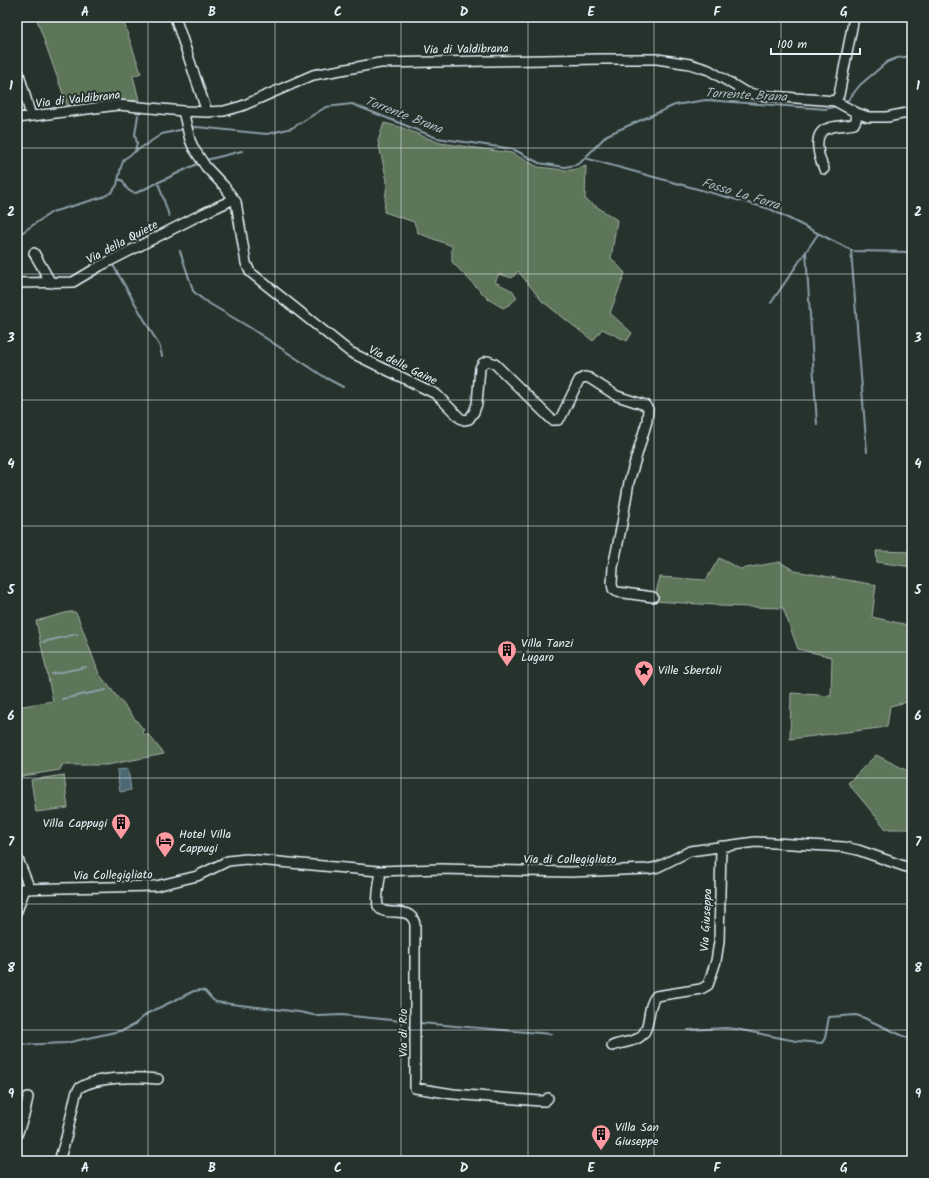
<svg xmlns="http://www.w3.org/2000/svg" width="929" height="1178" viewBox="0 0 929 1178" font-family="Kalam,sans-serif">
  <rect width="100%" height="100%" fill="#26332d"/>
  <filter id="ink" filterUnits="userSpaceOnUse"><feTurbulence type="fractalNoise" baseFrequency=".025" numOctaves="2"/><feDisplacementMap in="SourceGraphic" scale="8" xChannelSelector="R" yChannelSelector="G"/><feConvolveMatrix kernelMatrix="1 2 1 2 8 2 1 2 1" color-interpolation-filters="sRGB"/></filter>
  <g filter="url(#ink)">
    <!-- green -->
    <path fill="#5d7458" stroke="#a2b2a8" d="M50,17H122L141,73L133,76L139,100L101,103L68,108L37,20Z
      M384,123L400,127L440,143L512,153L538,167L565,170H572L586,166L585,199L617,220L611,258L625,273L610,313L632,333L627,341L602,329L593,341L542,301L518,271L512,278L499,274L495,282L513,291L517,298L510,304L503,308L488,299L452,262V246L418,233L414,222L384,212L387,181L378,141Z
      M876,551L912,552V567L877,562Z
      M719,558L740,569L780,562L795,571L876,585L872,617L912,626V701L890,706L887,727L790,739L791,693L831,696L832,657L798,649L783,608L719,606L715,605L654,601L660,577L706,580Z
      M69,612H75L77,614L99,674L144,730L142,731L145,735H149L164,754L107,765H62L60,770L17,777V707L53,701L36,621Z
      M876,755L912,773V829H886L848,783Z
      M64,775L68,808L36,812L31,780Z"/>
    <!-- water -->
    <path fill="#4c6872" stroke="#8a9fa8" d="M128,769L131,790L120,792L117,770Z"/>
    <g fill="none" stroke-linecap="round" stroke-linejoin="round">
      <!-- stream -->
      <path stroke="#8a9fa8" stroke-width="2" d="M470,18V17
        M844,102L849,99L860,85L887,62L897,58L912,56
        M190,128L197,127L267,134L292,128L326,107L352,104L437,138L513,149L539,163L565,167L575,165L580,163L607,135L675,105L706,100L826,109L836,106
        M135,151L137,143L135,135L138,115
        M585,158L770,209L853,251L912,252
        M206,160L242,151
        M119,179L123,181C125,187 129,193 136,193L197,164
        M158,182L169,216
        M17,236L52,212L103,197L112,192L117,185L121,167L124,159L162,134L184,129
        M851,250L867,452
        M180,251L192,287L193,291L201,298L210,304L249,327L326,378L343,387
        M806,252L817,425
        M113,265L156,340L160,347L162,356
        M771,303L818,234
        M43,642L77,634
        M52,674L86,667
        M62,699L106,690
        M420,1023L552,1034
        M688,1030L726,1028L736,1029L796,1041L822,1043L825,1038L829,1017L856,1015L862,1017L912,1040
        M17,1045L66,1043L124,1030L135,1024L148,1013L194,991L201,990L205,991L212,999L216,1002L223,1003L299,1012L318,1016L342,1015L411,1022"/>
      <defs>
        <path id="minor" d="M175,17L207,112
          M17,67L31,116
          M835,101L839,95L854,17
          M183,111L190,140L194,149L206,167L224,186L236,202L246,263L250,272L350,352L436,394L460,418L464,420L469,419L474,412L477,404L480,368L483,363L488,361L495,364L552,420H558L561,417L579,380L584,377L589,378L617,396L645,405L648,409L647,421L629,482L622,524L613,567L612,584L613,589L617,592L653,597
          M17,118L118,105L183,111L207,112L224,111L242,106L313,75L380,63L600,59H657L690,64L709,70L745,92L758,95L835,101L857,113L868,117H887L912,112
          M824,169C819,158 812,135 826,129C834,125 845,126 854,124L856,120L857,113
          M34,253L51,283
          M17,283L73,282L100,266L198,216L234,199
          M17,857L30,889
          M381,871C380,878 376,899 378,906C384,919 410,903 415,924V1088L453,1094L540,1101H545L548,1098
          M17,889L156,886L197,876L228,861L246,859L378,871L441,869L570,872L648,869L658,867L690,851L755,842L844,847L858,850L912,869
          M17,911L25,889
          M612,1046C621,1042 632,1043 640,1037C652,1028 646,1007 656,996L701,989L708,985L716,961L719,942L721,846
          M17,1135L25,1112L28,1097
          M59,1161L66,1138L76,1094L79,1088C98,1076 136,1077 158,1079"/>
      </defs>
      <!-- minor casing -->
      <use href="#minor" stroke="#e8f1f8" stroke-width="12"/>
      <!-- minor -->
      <use href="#minor" stroke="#26332d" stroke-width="9"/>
    </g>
  </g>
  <!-- grid -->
  <path fill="none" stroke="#e8f1f8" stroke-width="1" stroke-opacity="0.55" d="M148,17V1161M275,17V1161M401,17V1161M528,17V1161M654,17V1161M781,17V1161M17,148H912M17,274H912M17,400H912M17,526H912M17,652H912M17,778H912M17,904H912M17,1030H912"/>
  <!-- icons -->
  <defs>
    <symbol id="building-pin" viewBox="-11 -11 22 30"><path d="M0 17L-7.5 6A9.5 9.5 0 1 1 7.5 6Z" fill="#ff9aa2" stroke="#26332d"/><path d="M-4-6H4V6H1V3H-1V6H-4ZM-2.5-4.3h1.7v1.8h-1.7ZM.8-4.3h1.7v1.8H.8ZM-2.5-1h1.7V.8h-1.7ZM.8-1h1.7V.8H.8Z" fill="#111"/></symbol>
    <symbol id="sight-pin" viewBox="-11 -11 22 30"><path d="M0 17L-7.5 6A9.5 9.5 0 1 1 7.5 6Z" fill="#ff9aa2" stroke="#26332d"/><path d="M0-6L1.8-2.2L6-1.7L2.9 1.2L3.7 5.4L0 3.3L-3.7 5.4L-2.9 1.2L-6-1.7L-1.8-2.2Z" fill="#111"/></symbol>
    <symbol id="hotel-pin" viewBox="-11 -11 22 30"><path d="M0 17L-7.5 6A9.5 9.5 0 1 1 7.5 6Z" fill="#ff9aa2" stroke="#26332d"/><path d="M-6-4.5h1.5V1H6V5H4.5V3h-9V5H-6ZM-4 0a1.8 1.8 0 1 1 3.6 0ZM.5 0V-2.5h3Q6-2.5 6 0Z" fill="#111"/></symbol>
  </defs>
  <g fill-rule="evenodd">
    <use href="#building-pin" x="496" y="639" width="22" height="30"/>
    <use href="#sight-pin" x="633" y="659" width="22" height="30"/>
    <use href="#building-pin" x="110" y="812" width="22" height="30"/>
    <use href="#hotel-pin" x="154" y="830" width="22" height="30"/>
    <use href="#building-pin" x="590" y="1123" width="22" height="30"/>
  </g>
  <g text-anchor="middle" stroke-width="4" stroke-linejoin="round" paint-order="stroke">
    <!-- street labels -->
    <g font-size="12" fill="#e8f1f8" stroke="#26332d">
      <text transform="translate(466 49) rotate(-1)" y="4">Via di Valdibrana</text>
      <text transform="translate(78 99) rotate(-6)" y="4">Via di Valdibrana</text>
      <text transform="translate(122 242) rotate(-28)" y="4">Via della Quiete</text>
      <text transform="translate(403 365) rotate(26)" y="4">Via delle Gaine</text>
      <text x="570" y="863">Via di Collegigliato</text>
      <text transform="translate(113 875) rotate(-1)" y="4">Via Collegigliato</text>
      <text transform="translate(706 920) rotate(-87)" y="4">Via Giuseppa</text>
      <text transform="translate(403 1033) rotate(-90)" y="4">Via di Rio</text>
    </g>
    <!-- poi labels -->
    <g font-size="12" fill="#e8f1f8" stroke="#26332d" text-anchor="start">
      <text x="521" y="647">Villa Tanzi<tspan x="521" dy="14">Lugaro</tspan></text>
      <text x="658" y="674">Ville Sbertoli</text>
      <text x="107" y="827" text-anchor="end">Villa Cappugi</text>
      <text x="179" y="838">Hotel Villa<tspan x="179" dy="14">Cappugi</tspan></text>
      <text x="615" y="1131">Villa San<tspan x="615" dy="14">Giuseppe</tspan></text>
    </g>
    <!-- water labels -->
    <g font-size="13" font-style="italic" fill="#aabac2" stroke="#26332d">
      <text transform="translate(746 94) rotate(3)" y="5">Torrente Brana</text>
      <text transform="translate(404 114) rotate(21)" y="5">Torrente Brana</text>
      <text transform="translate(741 193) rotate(17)" y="5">Fosso La Forra</text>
    </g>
  </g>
  <!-- margin -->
  <rect width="929" height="1178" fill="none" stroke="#26332d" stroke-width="44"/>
  <!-- scale -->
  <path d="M771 48v6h89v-6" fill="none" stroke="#e8f1f8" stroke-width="2"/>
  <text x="777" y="48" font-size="12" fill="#e8f1f8" stroke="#26332d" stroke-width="3" paint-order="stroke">100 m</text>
  <rect x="22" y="22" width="885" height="1134" fill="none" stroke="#e8f1f8" stroke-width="1.5"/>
  <g font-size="13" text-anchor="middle" font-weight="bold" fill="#e8f1f8">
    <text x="85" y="16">A</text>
    <text x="212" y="16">B</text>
    <text x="338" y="16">C</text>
    <text x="464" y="16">D</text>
    <text x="591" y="16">E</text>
    <text x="717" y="16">F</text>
    <text x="844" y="16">G</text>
    <text x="11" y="90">1</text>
    <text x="918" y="90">1</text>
    <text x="11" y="216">2</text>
    <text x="918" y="216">2</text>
    <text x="11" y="342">3</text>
    <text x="918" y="342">3</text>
    <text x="11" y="468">4</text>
    <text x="918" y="468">4</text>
    <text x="11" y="594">5</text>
    <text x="918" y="594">5</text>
    <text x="11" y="720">6</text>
    <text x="918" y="720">6</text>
    <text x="11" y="846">7</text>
    <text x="918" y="846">7</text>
    <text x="11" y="972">8</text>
    <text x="918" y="972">8</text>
    <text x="11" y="1098">9</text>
    <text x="918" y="1098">9</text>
    <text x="85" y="1172">A</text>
    <text x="212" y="1172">B</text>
    <text x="338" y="1172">C</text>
    <text x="464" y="1172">D</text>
    <text x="591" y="1172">E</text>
    <text x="717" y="1172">F</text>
    <text x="844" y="1172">G</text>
  </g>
</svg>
